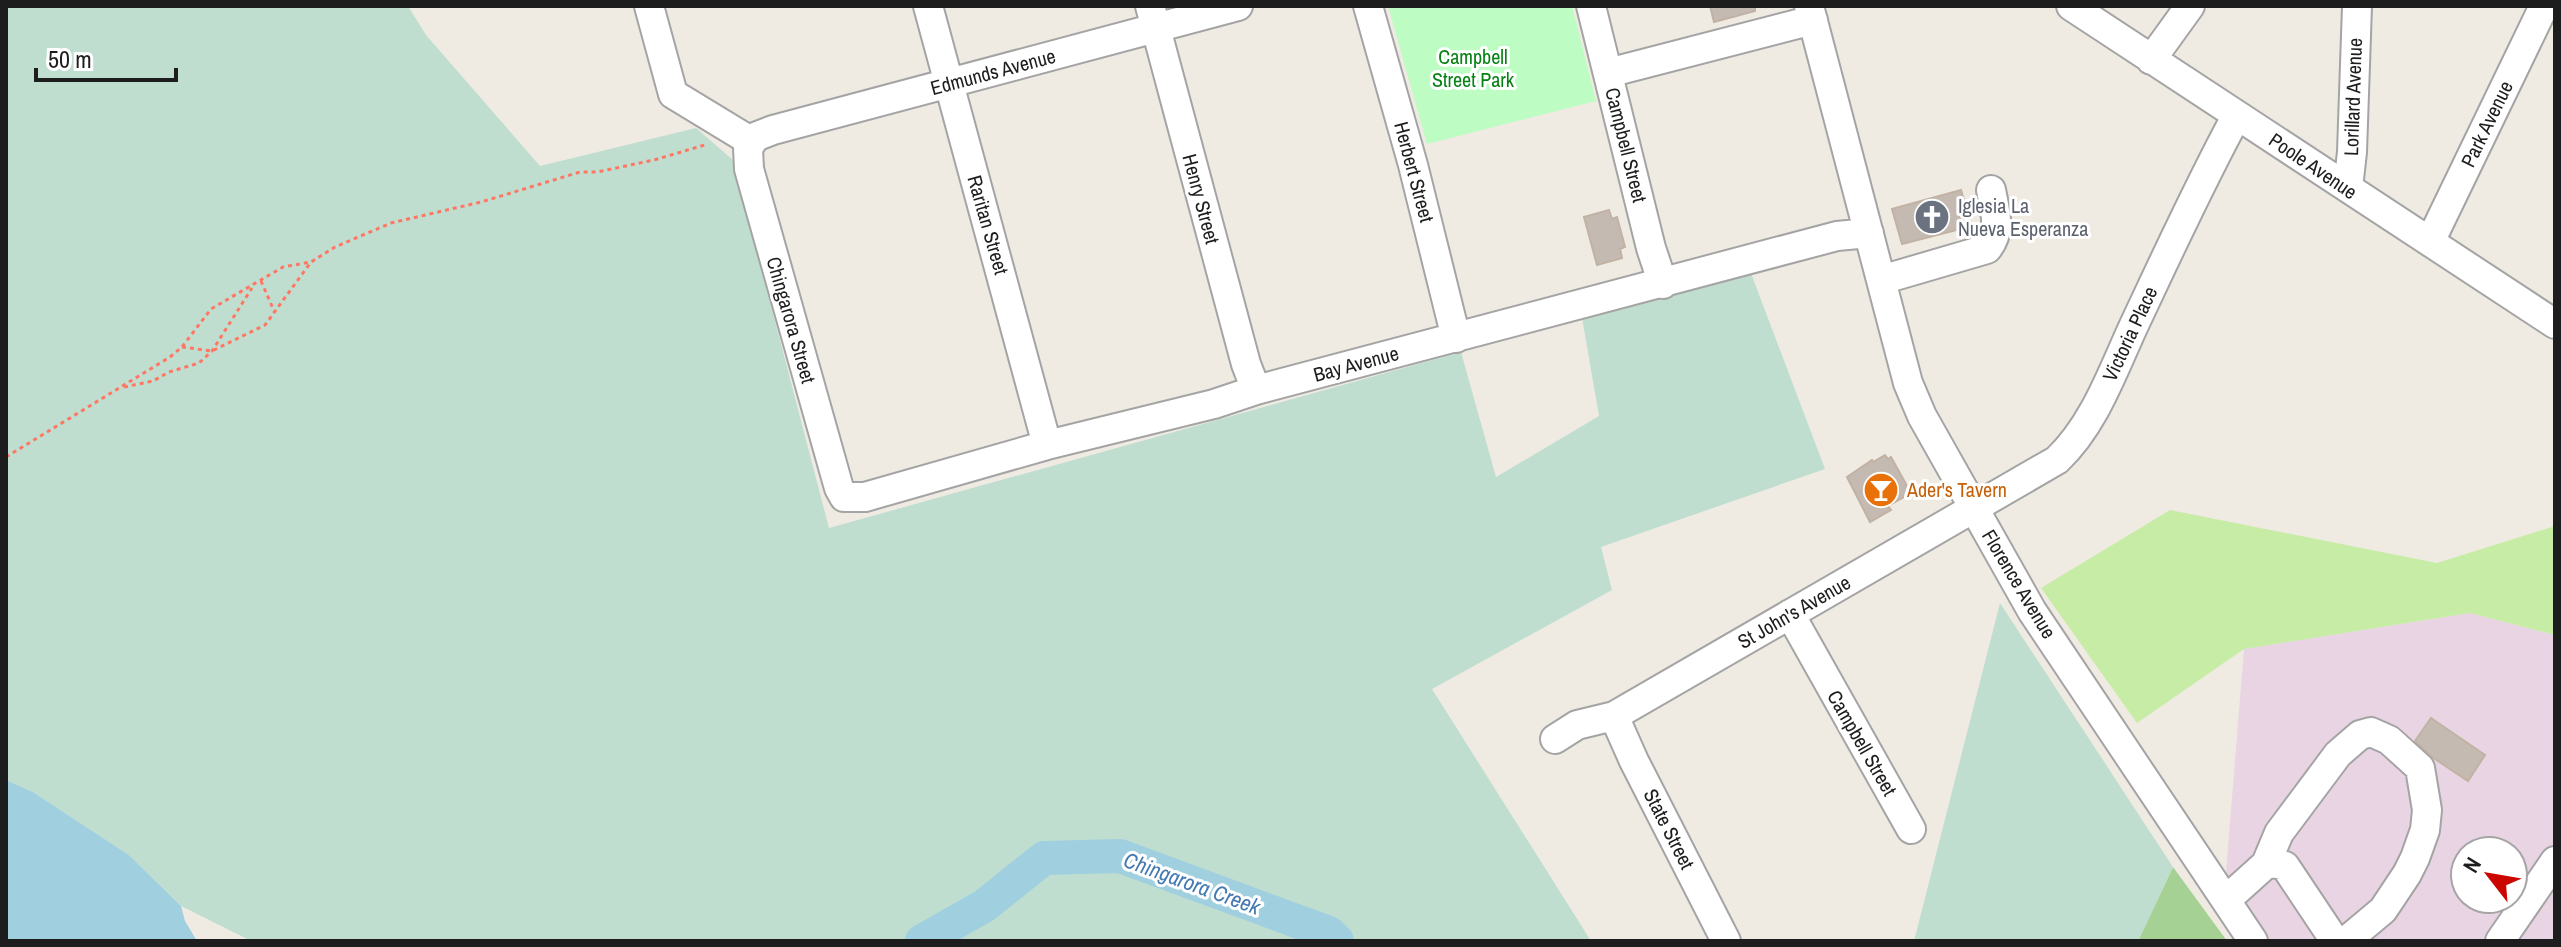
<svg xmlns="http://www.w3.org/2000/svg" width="2561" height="947" viewBox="0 0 2561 947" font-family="'Archivo Narrow',sans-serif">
  <rect width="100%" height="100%" fill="#efebe3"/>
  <!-- industrial -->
  <path fill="#e9d4e4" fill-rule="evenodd" d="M2470,613L2555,635V941H2255L2224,897L2244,649ZM2465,851H2513V899H2465Z"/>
  <!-- grass -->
  <path fill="#c7eca5" d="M2170,510L2437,563L2555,526V635L2470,613L2244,649L2137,723L2041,588Z"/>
  <!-- forest -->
  <path fill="#a5d195" d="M2173,867L2227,941H2138Z"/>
  <!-- wetland -->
  <path fill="#bfded0" d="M6,6H408L426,35L540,166L696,128L733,160L829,528L1461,352L1496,477L1599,416L1580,306L1746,260L1825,469L1601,547L1612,590L1432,689L1591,941H251L181,906L129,855L33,792L6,780Z
    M2000,603L2173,867L2138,941H1914Z"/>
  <!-- park -->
  <path fill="#bdfcc3" d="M1388,6H1572L1596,101L1427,144Z"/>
  <!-- water -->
  <path fill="#a0d0df" d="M6,780L33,792L129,855L181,906L185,921L197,941H6Z"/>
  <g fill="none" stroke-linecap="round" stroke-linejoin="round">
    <!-- river -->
    <path stroke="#a0d0df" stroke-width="34" d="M922,941L984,906L1044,858L1120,856L1329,933L1337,941"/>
  </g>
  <!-- building -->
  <path fill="#c4bab2" stroke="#c1b2a4" stroke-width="2" d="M1710,6H1755V11L1714,22Z
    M1961,190L1972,226L1902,244L1892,209Z
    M1609,210L1612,219L1617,217L1625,247L1620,249L1622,258L1597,265L1584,217Z
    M1885,455L1888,459L1891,457L1911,493L1888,506L1891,510L1870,522L1847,477L1872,460L1873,462Z
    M2431,718L2485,755L2468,781L2432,757L2415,741Z"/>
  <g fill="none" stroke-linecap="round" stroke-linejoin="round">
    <defs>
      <path id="minor" d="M649,6L673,94L752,142
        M928,6L1047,445
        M1150,6L1246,364L1256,390
        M1368,6L1413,165L1456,338
        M1591,6L1651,248L1663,284
        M1809,6L1908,383L1922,416L2032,611L2253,941
        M2071,6L2555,324
        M2151,60L2190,6
        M1608,73L1813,20
        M752,142L748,148L749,169L839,488L844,497H865L1047,445L1214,404L1256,390L1837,236L1869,233
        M752,142L755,137L773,130L1238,6
        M2348,188L2352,152L2357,6
        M2430,242L2544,6
        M1881,280L1987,249C2002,231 1995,211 1991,190
        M1790,614L1911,829
        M1614,716L1634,761L1726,941
        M1555,739L1577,725L1614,716L2057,460C2095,424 2113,370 2135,323C2168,253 2200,183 2237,115
        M2266,864L2279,833L2338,754L2360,735L2371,732L2389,740L2420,768L2427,810L2425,830L2415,858L2407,874L2383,910L2346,941
        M2226,900L2266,864L2275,863L2285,866L2335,941
        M2500,941L2555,861"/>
    </defs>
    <!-- minor casing -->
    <use href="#minor" stroke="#a4a4a4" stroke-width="32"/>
    <!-- path -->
    <path stroke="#ff7764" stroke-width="3" stroke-dasharray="4 4" stroke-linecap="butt" d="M261,281L275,313
      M182,347L212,351L265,325L311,262
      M124,387L153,381L169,372L199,363L212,351L252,288
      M6,457L170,357L182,347L211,309L283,267L311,262L335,247L391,223L481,202L580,172H597L654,160L708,144"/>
    <!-- minor -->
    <use href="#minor" stroke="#fff" stroke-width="28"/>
  </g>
  <!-- icons -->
  <defs>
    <symbol id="church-disc" viewBox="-11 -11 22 22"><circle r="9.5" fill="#6b7280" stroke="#fff"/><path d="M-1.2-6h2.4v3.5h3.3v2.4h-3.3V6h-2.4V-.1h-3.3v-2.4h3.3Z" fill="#fff"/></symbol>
    <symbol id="bar-disc" viewBox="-11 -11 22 22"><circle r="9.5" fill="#e8710a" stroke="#fff"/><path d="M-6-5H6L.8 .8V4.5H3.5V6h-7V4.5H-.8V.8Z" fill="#fff"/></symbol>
  </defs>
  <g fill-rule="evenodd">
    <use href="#church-disc" x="1912" y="197" width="40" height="40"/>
    <use href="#bar-disc" x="1861" y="470" width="40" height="40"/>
  </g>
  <g text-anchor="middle" stroke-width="6" stroke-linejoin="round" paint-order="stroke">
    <!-- park labels -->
    <g font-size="20" fill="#068113" stroke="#fff">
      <text x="1473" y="64">Campbell<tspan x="1473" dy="23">Street Park</tspan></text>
    </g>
    <!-- street labels -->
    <g font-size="20" fill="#1d1d1d" stroke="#fff">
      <text transform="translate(993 72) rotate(-15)" y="7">Edmunds Avenue</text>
      <text transform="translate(2353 97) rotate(-88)" y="7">Lorillard Avenue</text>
      <text transform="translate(2487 124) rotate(-64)" y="7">Park Avenue</text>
      <text transform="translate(1626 145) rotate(76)" y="7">Campbell Street</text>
      <text transform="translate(2313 166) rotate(34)" y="7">Poole Avenue</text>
      <text transform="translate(1414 172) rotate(75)" y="7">Herbert Street</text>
      <text transform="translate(1201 199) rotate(75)" y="7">Henry Street</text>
      <text transform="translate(988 225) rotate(74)" y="7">Raritan Street</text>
      <text transform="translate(791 320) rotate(74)" y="7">Chingarora Street</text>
      <text transform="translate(2130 334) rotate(-65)" y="7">Victoria Place</text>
      <text transform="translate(1356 364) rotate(-15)" y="7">Bay Avenue</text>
      <text transform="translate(2019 584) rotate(59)" y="7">Florence Avenue</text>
      <text transform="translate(1794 612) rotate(-30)" y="7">St John's Avenue</text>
      <text transform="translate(1862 743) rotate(60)" y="7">Campbell Street</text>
      <text transform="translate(1669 829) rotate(63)" y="7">State Street</text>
    </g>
    <!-- worship labels -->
    <g font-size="20" fill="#5b616d" stroke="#fff" text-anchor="start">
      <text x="1958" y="213">Iglesia La<tspan x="1958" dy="23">Nueva Esperanza</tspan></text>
    </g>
    <!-- food labels -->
    <g font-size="20" fill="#c56008" stroke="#fff" text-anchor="start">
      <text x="1907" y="497">Ader's Tavern</text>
    </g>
    <!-- water labels -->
    <g font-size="22" font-style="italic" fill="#4579b2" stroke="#fff">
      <text transform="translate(1192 883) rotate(20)" y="8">Chingarora Creek</text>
    </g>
  </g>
  <!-- border -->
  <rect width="2561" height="947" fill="none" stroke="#1d1d1d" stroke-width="16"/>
  <!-- north arrow -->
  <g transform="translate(2489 875) rotate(301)"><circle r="38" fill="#ffffff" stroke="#a5a5a5" stroke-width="2"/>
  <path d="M0-6L14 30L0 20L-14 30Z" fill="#cb0500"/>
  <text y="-12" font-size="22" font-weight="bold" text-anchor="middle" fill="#1d1d1d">N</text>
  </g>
  <!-- scale -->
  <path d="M36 68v12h140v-12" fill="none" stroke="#1d1d1d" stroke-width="4"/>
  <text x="48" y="68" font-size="24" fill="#1d1d1d" stroke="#ffffff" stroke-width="6" paint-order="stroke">50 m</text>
</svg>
